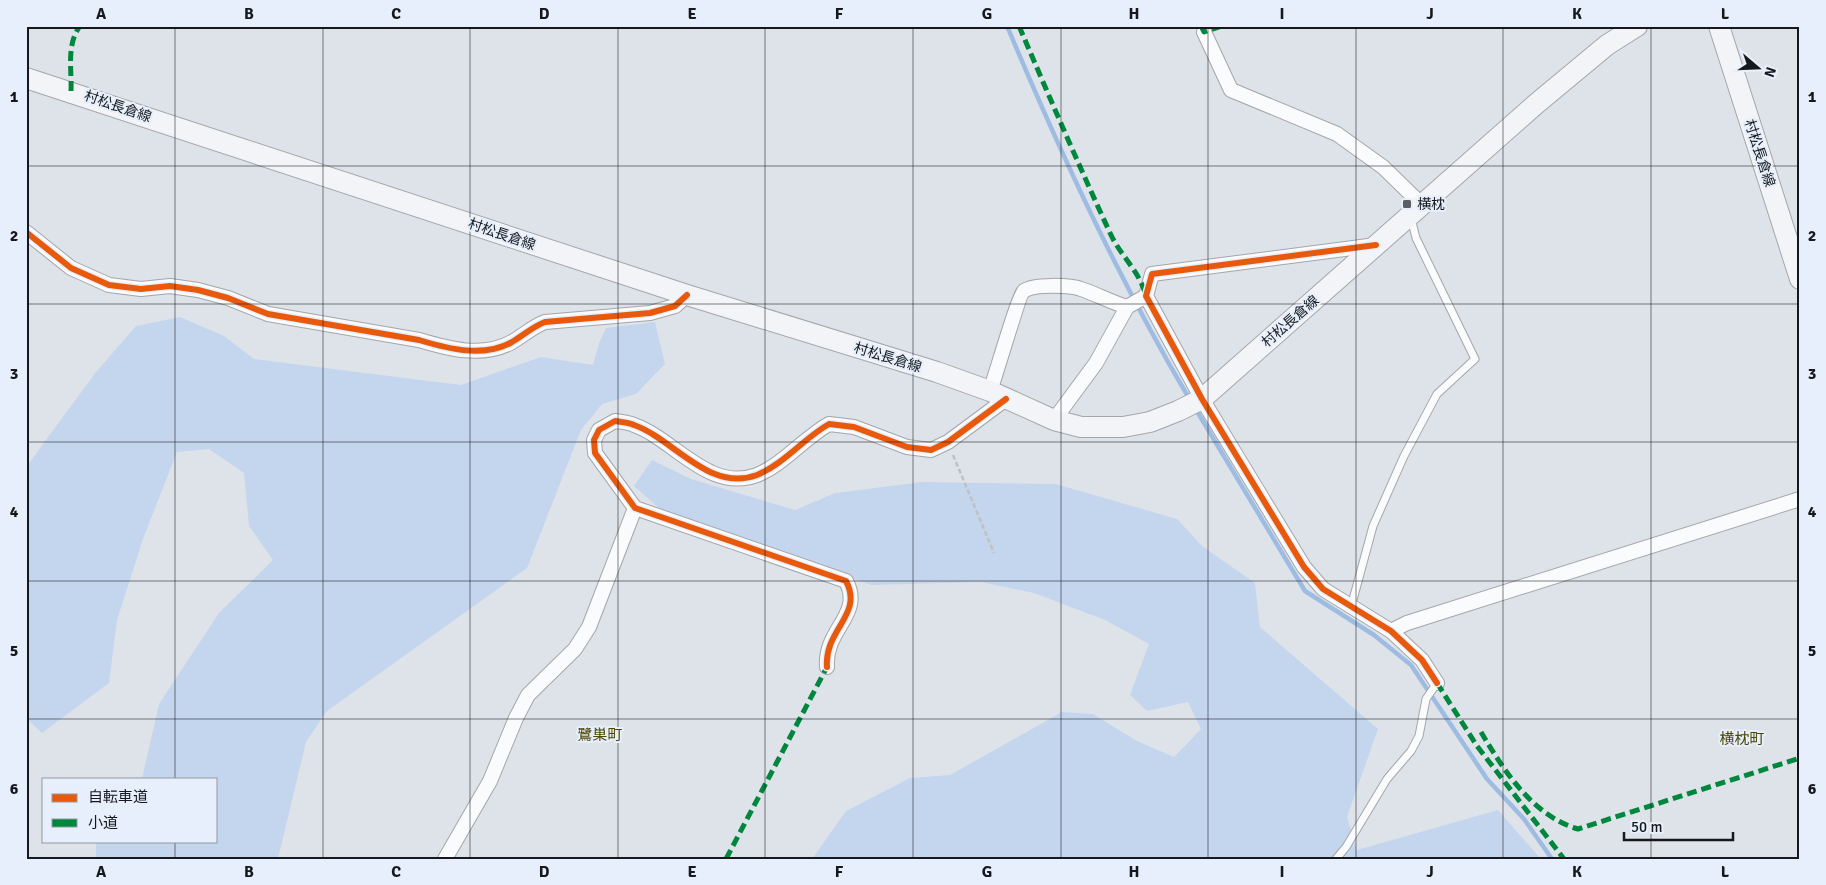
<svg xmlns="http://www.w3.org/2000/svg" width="1826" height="885" viewBox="0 0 1826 885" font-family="Signika,'Noto Sans JP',sans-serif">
  <rect width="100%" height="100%" fill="#dee3e9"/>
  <!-- green -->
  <path fill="#c4d6ed" d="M180,317L224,336L254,359L461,385L541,357L593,365L599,343L606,328L655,322L665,364L636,394L602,404L581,430L527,568L327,711L306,742L278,859H96V841H216V779H142L159,704L219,613L273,560L249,526L244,473L209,449L177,452L143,539L117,620L109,683L42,733L26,718V467L96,372L136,326Z
    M652,460L691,479L795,510L835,493L922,482L1056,484L1177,519L1202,546L1255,583L1260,627L1378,729L1347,817L1357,850L1498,810L1541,859H812L846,811L910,778L950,775L1062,712L1093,714L1137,741L1174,757L1201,729L1188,702L1147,711L1130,695L1149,644L1105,620L1034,593L981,582L871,585L660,509L634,486Z"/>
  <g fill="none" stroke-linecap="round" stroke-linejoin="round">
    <!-- stream -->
    <path stroke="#9ebce2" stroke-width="4.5" d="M1007,26C1061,154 1119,280 1190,400
      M1195,408L1305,591L1374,635L1411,665L1487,779L1524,819L1552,859"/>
    <defs>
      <path id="lane" d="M1351,607L1373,526L1404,456L1437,394L1475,359L1416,238L1411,218
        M1336,859L1346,847L1387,779L1411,751L1419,736L1426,699L1437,683"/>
      <path id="street" d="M1204,32L1231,90L1337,134L1383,167L1422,205
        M26,232L71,268L109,285L141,289L170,286L198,290L228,298L268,314L419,340C449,349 483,358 512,342C524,335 532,327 545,322L650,313L675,306L687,295
        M1376,245L1152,274L1146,296L1202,399L1304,567L1323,589L1391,631L1422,660L1437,683
        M990,391C995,378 1019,294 1024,291C1033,284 1070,285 1081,289C1096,294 1111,302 1127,307
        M1054,420L1096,363L1127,307L1146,296
        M1391,631L1407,623L1800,499
        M827,667C824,629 864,615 846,581L635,508L595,453L594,440L599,430L615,421C621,422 628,422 634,425C674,439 709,493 757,475C784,464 804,438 829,424L854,427L907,447L931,450L948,442L1006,399
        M445,859L490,781L516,718L528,695L575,649L589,627L635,508"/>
      <path id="secondary" d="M1719,26L1800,279
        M26,78L687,295L937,372L990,391L1054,420L1081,427H1123L1150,422L1178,411L1202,399L1536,104L1607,45L1637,26"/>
    </defs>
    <!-- lane casing -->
    <use href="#lane" stroke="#a3a6ab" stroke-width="9"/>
    <!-- street casing -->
    <use href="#street" stroke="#a3a6ab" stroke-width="16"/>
    <!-- secondary casing -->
    <use href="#secondary" stroke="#a3a6ab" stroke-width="22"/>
    <!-- path -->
    <path stroke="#c0c1c4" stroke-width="2.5" stroke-dasharray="5 2.5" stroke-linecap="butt" d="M953,455L994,553"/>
    <!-- lane -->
    <use href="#lane" stroke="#fafbfc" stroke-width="7"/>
    <!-- street -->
    <use href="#street" stroke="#fafbfc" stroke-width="14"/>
    <!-- secondary -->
    <use href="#secondary" stroke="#f2f4f7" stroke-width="20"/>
    <!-- quiet -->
    <path stroke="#00873e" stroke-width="5" stroke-dasharray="10 5" stroke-linecap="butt" d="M1019,26C1049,96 1079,166 1111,235C1121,256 1139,271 1145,293
      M1201,26L1204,32L1222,26
      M71,91C72,69 66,45 80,26
      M1437,683L1477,746L1564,859
      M1481,732C1504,771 1533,816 1578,829L1800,758
      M726,859L827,667"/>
    <defs>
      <path id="cycleway" d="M26,232L71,268L109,285L141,289L170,286L198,290L228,298L268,314L419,340C449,349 483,358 512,342C524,335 532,327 545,322L650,313L675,306L687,295
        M1376,245L1152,274L1146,296L1202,399L1304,567L1323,589L1391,631L1422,660L1437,683
        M827,667C824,629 864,615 846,581L635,508L595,453L594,440L599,430L615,421C621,422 628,422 634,425C674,439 709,493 757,475C784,464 804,438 829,424L854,427L907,447L931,450L948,442L1006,399"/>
    </defs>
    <!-- cycleway casing -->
    <use href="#cycleway" stroke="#e6effb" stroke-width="9"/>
    <!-- cycleway -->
    <use href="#cycleway" stroke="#e8590c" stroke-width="6"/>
  </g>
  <!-- grid -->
  <path fill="none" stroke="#15181c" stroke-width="1" stroke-opacity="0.55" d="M175,26V779M323,26V859M470,26V859M618,26V859M765,26V859M913,26V859M1061,26V859M1208,26V859M1356,26V859M1503,26V859M1651,26V859M26,166H1800M26,304H1800M26,442H1800M26,581H1800M26,719H1800M175,841V859"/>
  <!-- markers -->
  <rect fill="#5b5f64" stroke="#e6effb" stroke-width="2" x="1402" y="199" width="10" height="10" rx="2.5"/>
  <g text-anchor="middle" stroke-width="4" stroke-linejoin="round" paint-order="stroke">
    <!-- street labels -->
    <g font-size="14" fill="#15181c" stroke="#e6effb">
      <text transform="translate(118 106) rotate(19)" y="5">村松長倉線</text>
      <text transform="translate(1760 153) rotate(72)" y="5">村松長倉線</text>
      <text transform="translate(502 234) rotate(19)" y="5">村松長倉線</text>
      <text transform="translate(1290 321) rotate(-41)" y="5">村松長倉線</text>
      <text transform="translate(888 357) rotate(17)" y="5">村松長倉線</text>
    </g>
    <!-- poi labels -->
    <g font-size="14" fill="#15181c" stroke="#e6effb" text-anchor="start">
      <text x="1417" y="209">横枕</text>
    </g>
    <!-- neighbourhood labels -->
    <g font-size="15" fill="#4b4604" stroke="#e6effb">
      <text x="600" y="740">鷺巣町</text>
      <text x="1742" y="744">横枕町</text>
    </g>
  </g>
  <!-- border -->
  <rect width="1826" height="885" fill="none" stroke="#e6effb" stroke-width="55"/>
  <!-- legend -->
  <rect x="42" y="778" width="175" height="65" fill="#e6effb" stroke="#9299a2"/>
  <rect x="52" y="794" width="25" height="8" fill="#e8590c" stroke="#9299a2"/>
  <text x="88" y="802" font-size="15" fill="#15181c">自転車道</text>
  <rect x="52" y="819" width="25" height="8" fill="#00873e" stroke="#9299a2"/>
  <text x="88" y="828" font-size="15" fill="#15181c">小道</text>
  <!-- north arrow -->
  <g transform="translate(1758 68) rotate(109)" stroke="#e6effb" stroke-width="4" paint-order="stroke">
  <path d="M0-4L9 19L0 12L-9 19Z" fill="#15181c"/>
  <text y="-8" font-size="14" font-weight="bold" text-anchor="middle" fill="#15181c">N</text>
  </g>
  <!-- scale -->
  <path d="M1624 832v8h109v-8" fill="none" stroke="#15181c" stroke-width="2.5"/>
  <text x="1631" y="832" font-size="15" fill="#15181c" stroke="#e6effb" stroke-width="4" paint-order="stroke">50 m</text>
  <rect x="28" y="28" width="1770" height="830" fill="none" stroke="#15181c" stroke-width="2"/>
  <g font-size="16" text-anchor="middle" font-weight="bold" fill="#15181c">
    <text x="101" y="19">A</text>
    <text x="249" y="19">B</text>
    <text x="396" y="19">C</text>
    <text x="544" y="19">D</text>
    <text x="692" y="19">E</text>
    <text x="839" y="19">F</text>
    <text x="987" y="19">G</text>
    <text x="1134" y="19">H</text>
    <text x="1282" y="19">I</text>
    <text x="1430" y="19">J</text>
    <text x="1577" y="19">K</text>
    <text x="1725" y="19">L</text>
    <text x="14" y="102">1</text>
    <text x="1812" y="102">1</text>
    <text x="14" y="241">2</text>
    <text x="1812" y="241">2</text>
    <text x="14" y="379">3</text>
    <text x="1812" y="379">3</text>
    <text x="14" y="517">4</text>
    <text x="1812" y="517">4</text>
    <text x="14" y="656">5</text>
    <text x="1812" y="656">5</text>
    <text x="14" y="794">6</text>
    <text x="1812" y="794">6</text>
    <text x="101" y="877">A</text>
    <text x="249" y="877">B</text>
    <text x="396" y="877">C</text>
    <text x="544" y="877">D</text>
    <text x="692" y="877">E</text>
    <text x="839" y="877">F</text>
    <text x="987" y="877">G</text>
    <text x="1134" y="877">H</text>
    <text x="1282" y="877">I</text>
    <text x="1430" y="877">J</text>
    <text x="1577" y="877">K</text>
    <text x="1725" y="877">L</text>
  </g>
</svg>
